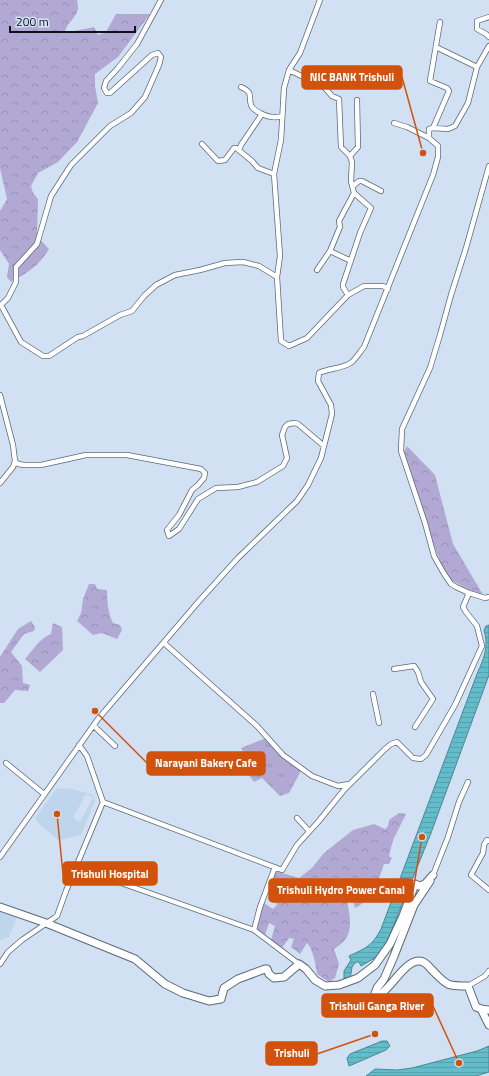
<svg xmlns="http://www.w3.org/2000/svg" width="489" height="1076" viewBox="0 0 489 1076" font-family="'Titillium Web',sans-serif">
  <defs>
    <pattern id="grass-tufts" width="24" height="20" patternUnits="userSpaceOnUse"><rect width="24" height="20" fill="#b2a8d4"/><path d="M3 7l-1-3M5 7V3M7 7l1-3M15 17l-1-3M17 17v-4M19 17l1-3" fill="none" stroke="#9890b5"/></pattern>
    <pattern id="forest-crowns" width="20" height="18" patternUnits="userSpaceOnUse"><rect width="20" height="18" fill="#b2a8d4"/><path d="M2 6a3 3 0 1 1 6 0M12 15a3 3 0 1 1 6 0" fill="none" stroke="#9890b5"/></pattern>
    <pattern id="water-rules" width="6" height="5" patternUnits="userSpaceOnUse"><rect width="6" height="5" fill="#63bcc9"/><path d="M0 2.5h6" fill="none" stroke="#55a1ac"/></pattern>
  </defs>
  <rect width="100%" height="100%" fill="#d1e1f3"/>
  <!-- built -->
  <path fill="#bfd5ec" fill-rule="evenodd" d="M57,788L73,789L93,795L95,801L81,835L59,840L40,825L35,818ZM86,794L93,798L80,822L73,818Z
    M0,911L17,917L9,937L0,940Z"/>
  <!-- grass -->
  <path fill="url(#grass-tufts)" d="M266,738L272,747L301,771L289,793L280,796L262,778L254,782L240,763L248,760L241,748Z"/>
  <!-- forest -->
  <path fill="url(#forest-crowns)" d="M0,0H77C82,18 66,20 65,33L94,27L98,35L106,32L116,14H150L118,57L95,74V86L98,103L77,142L58,162L38,173L31,186L33,193L38,199L37,236L49,249C39,266 27,273 11,282L7,277L9,264L0,250V211L7,199L0,168Z
    M407,446L435,475L453,544L485,598L447,578L425,523L402,456Z
    M89,584H95L97,589L107,590C107,602 108,613 113,623L120,625L122,630L117,639L102,633L93,635L77,621L81,613L83,599Z
    M31,621L35,627L34,631L24,634L11,652L22,666L23,683L30,685L28,691L15,690L4,703H0V657L18,629Z
    M53,623L62,627L63,650L40,672L25,659C34,649 39,639 51,634Z
    M399,813L406,814L393,840L389,856L392,858L389,864H384C377,883 375,898 355,908L353,901L347,902C350,914 353,931 344,941C341,944 337,947 334,949L339,964L335,978L329,982L317,974C316,966 313,949 307,943L300,954L291,947L294,939L289,938L282,948L271,940L275,926L269,923L265,935L257,929L264,903L273,909L277,905L275,901L269,900V895L272,887L269,886L275,871L299,878L312,868L324,853L353,830L374,824L385,829L388,826L389,820Z"/>
  <!-- water -->
  <path fill="url(#water-rules)" stroke="#498994" d="M489,625V675L431,833L386,944L375,958L361,966L359,962H356L352,967L350,980L344,983V971L351,960L349,956C366,948 372,946 381,929L477,674C484,658 489,647 484,630L486,626Z
    M382,1041H387L390,1046L386,1050L349,1066L347,1058L350,1054Z
    M489,1046V1072L476,1076H366L375,1069L397,1070L412,1068L477,1051Z"/>
  <g fill="none" stroke-linecap="round" stroke-linejoin="round">
    <defs>
      <path id="street" d="M320,0L300,53L289,70L284,88L281,140L274,174L280,256L277,277L281,341L289,346L307,338L348,295L364,286H383L388,289
        M489,17L477,21V29L486,34L489,37
        M436,47L477,67
        M289,70L324,87L332,96L339,99L341,147L350,156L352,162L351,181L354,193L371,208L360,233L343,284V287L348,295
        M241,87C254,93 248,95 251,105C253,111 267,117 273,117C276,118 279,117 282,116
        M394,123L407,127L429,138
        M433,128L449,91L447,88L430,81L440,22
        M202,144L218,161L225,160L234,148H236L252,161L258,168L274,174
        M239,150L241,145L262,114
        M350,156L358,147L357,100
        M489,166L466,248L451,295L440,335L430,368L402,429L401,451L425,523L434,556L443,572L451,584L456,587L469,593L485,598L489,597
        M353,186L359,181H362L381,191
        M351,261L330,251L340,227L339,221L354,193
        M317,270L330,251
        M1,305L21,342L43,356H49L78,337L83,336L120,315L132,311L144,296L156,285L175,275L200,270L225,263L243,262L259,266L277,277
        M0,306L8,298L16,282V267L37,244L51,196L71,165L110,126L131,113L145,97L159,65L161,57L158,53L152,55L110,93H107L104,88L106,81L118,68L137,44L161,0
        M0,395L13,445L15,461L18,464L24,465H41L86,455H127L201,469L205,473L204,478L198,485L192,490L179,515L167,530L169,536L179,529L198,499L216,488L238,487L257,482L283,466L287,458L282,435L285,427L288,424L295,423L298,424L324,446
        M0,483L13,467L15,461
        M164,643L257,726L283,755L312,776L338,786L349,784
        M394,669L414,666L418,672L421,682L433,699L415,727
        M373,694L379,723
        M94,726L115,746
        M6,763L44,794
        M103,802L282,870L297,845L318,822L344,790L384,750L391,744L397,742L413,758L421,759L426,755L455,705L482,646L477,626L466,612L463,607L469,593
        M297,818L309,831
        M489,841L487,840L484,845L483,853L471,875L489,890
        M0,857L98,719L200,600L238,558L297,501L308,485L321,458L332,414L331,405L318,381L319,373C329,368 343,369 352,362C357,357 360,352 364,347L433,175L438,157V146L429,138V129L433,128L448,129L455,126L468,103L477,67L489,46
        M76,867L254,930
        M275,867L260,907L254,930L299,964
        M433,875L448,837L459,802L468,782
        M0,964L8,952L22,940L57,916L66,891L103,802L87,756L79,745
        M468,986L485,976L489,971"/>
      <path id="secondary" d="M430,881L414,905L394,956L384,979L377,988L374,996L375,998C389,992 405,960 419,961C424,961 428,965 431,969C447,985 445,986 468,986L476,1007L481,1009L489,1010
        M0,907L46,923L135,959L165,984L183,993L209,1001L221,999L224,988L238,979L265,969H267L269,974L274,978L284,977L299,964L306,969L315,980L325,986L339,985L358,978L375,965L390,944L403,916L415,884L419,886L425,884L433,875
        M481,1009L489,1025"/>
    </defs>
    <!-- street casing -->
    <use href="#street" stroke="#5b6978" stroke-width="6"/>
    <!-- secondary casing -->
    <use href="#secondary" stroke="#5b6978" stroke-width="9"/>
    <!-- street -->
    <use href="#street" stroke="#fff" stroke-width="4.5"/>
    <!-- secondary -->
    <use href="#secondary" stroke="#fff" stroke-width="7"/>
  </g>
  <!-- callouts -->
  <path fill="none" stroke="#d2520d" stroke-width="1.5" d="M423 153L402 77M95 711L147 763M57 814L63 874M422 837L413 891M459 1063L433 1006M375 1034L317 1054"/>
  <g fill="#d2520d" stroke="#d1e1f3" stroke-width="1.5">
    <circle cx="423" cy="153" r="4"/>
    <circle cx="95" cy="711" r="4"/>
    <circle cx="57" cy="814" r="4"/>
    <circle cx="422" cy="837" r="4"/>
    <circle cx="459" cy="1063" r="4"/>
    <circle cx="375" cy="1034" r="4"/>
  </g>
  <g fill="#d2520d" stroke="#d2520d" stroke-width="1.5">
    <rect x="302" y="66" width="100" height="23" rx="4"/>
    <rect x="147" y="752" width="118" height="23" rx="4"/>
    <rect x="63" y="862" width="94" height="23" rx="4"/>
    <rect x="269" y="879" width="144" height="23" rx="4"/>
    <rect x="322" y="994" width="111" height="23" rx="4"/>
    <rect x="266" y="1042" width="51" height="23" rx="4"/>
  </g>
  <g font-size="11" text-anchor="middle" font-weight="bold" fill="#fff">
    <text x="352" y="81">NIC BANK Trishuli</text>
    <text x="206" y="767">Narayani Bakery Cafe</text>
    <text x="110" y="878">Trishuli Hospital</text>
    <text x="341" y="894">Trishuli Hydro Power Canal</text>
    <text x="377" y="1010">Trishuli Ganga River</text>
    <text x="292" y="1057">Trishuli</text>
  </g>
  <!-- scale -->
  <path d="M10 26v6h125v-6" fill="none" stroke="#0d1319" stroke-width="2"/>
  <text x="16" y="26" font-size="12" fill="#0d1319" stroke="#d1e1f3" stroke-width="3" paint-order="stroke">200 m</text>
</svg>
